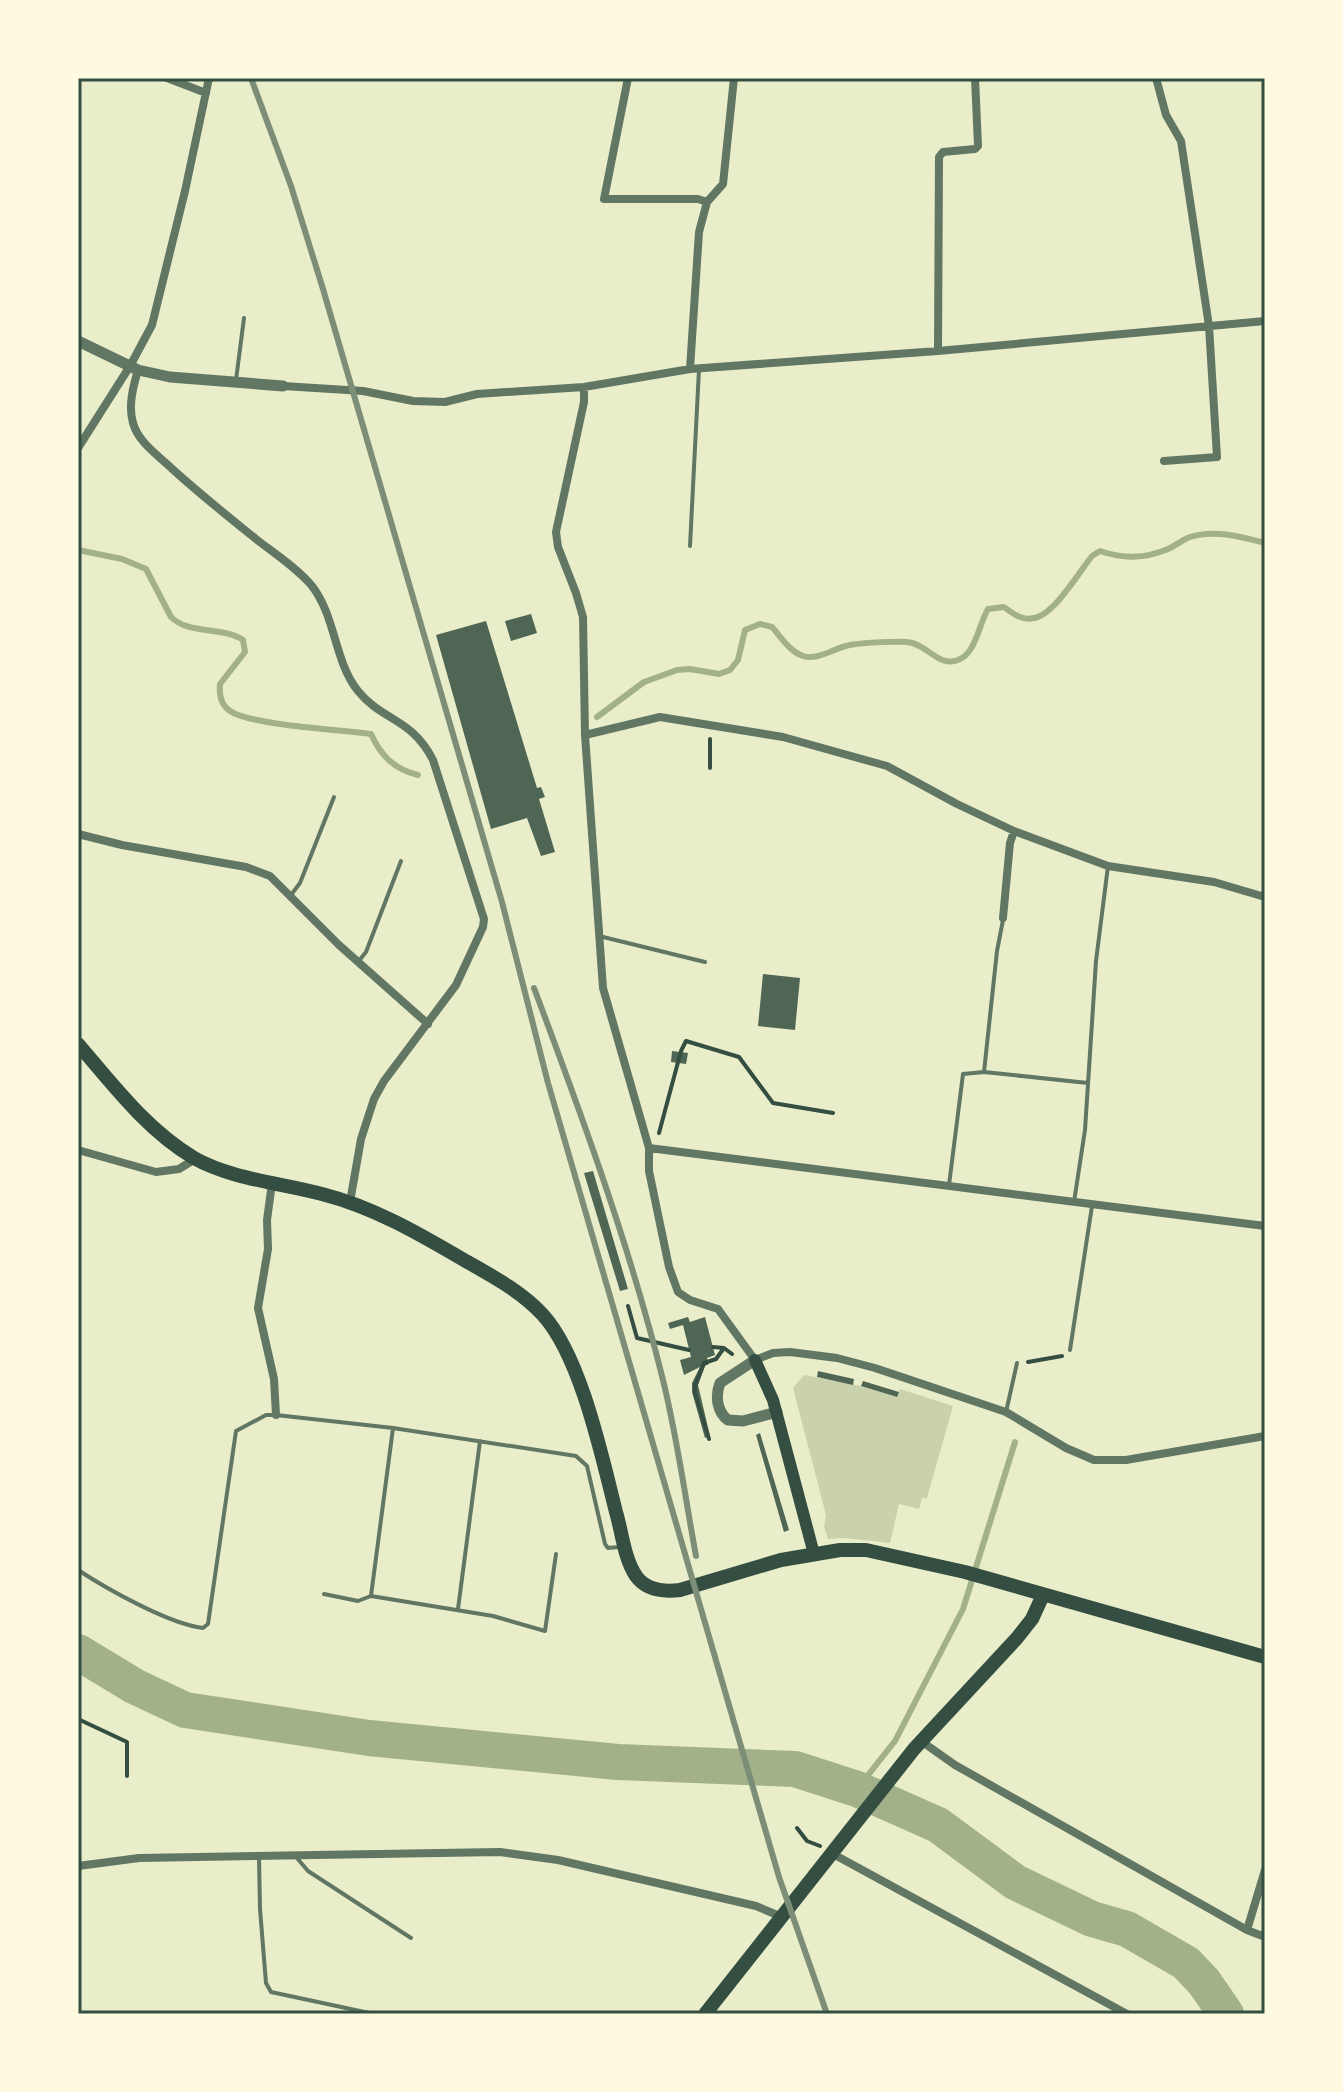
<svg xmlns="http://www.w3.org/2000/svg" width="1343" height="2092" viewBox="0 0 1343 2092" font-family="'Libre Baskerville',serif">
  <rect width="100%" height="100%" fill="#e9edc9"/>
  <!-- green -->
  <path fill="#cad2ad" d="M804,1375L861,1386L896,1397L900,1389L953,1406L927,1498H922L919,1509L899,1504L890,1543L844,1538L828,1539L824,1526L826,1515L793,1388Z"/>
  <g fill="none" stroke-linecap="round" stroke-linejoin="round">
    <!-- stream -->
    <path stroke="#a3b18a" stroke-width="6" d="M78,550L122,559L146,569L171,617C189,635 222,626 243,640L245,652L220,684C219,694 221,705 230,711C250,725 342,730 371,734C381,756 394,769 418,775
      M597,717L644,682L677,670L690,669L719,674L730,670L738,660L745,630L760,624L772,627C781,637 790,652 803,656C818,661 836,647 850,645C860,643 904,640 912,643C931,648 941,670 962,658C976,650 980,622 988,609L1004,607C1013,614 1023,621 1034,618C1054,615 1080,571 1092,556L1100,551C1124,559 1144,559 1168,549C1175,546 1182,540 1190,537C1214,529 1242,537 1265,543
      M857,1789L895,1741L963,1609L1015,1442"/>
    <!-- river -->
    <path stroke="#a3b18a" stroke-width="36" d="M78,1652L134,1686L185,1710L369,1738L618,1762L795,1769L857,1789L938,1825L1015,1882L1092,1919L1127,1929L1186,1963L1204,1982L1226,2014"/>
  </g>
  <!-- building -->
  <path fill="#4f6655" d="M531,614L537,633L511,641L505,621Z
    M486,621L537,788L541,787L545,797L539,799L555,852L541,856L527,818L491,829L436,635Z
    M763,974L800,978L795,1030L758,1026Z
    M672,1051L688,1053L686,1064L671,1062Z
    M593,1171L628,1289L620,1291L584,1173Z
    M688,1317L690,1322L705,1317L715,1355L707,1358L709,1364L705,1366L698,1385L710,1436L705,1438L692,1392V1383L700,1367L684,1375L680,1360L691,1357L683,1325L670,1329L668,1323Z
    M818,1371L854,1379L853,1385L817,1377Z
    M863,1381L899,1392L897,1397L861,1386Z
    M760,1433L789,1530L784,1532L756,1435Z"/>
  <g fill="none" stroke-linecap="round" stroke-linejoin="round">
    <!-- path -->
    <path stroke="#344e41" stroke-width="4" d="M710,768V739
      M659,1133L681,1051L686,1041L739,1057L773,1103L833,1113
      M628,1306L637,1338L689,1350
      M713,1347L724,1348L732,1354
      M1028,1362L1062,1356
      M709,1439L695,1393V1386L704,1363L716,1359L724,1348
      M78,1719L127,1742V1776
      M797,1828L807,1841L820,1846"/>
    <!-- service -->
    <path stroke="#617663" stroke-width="4" d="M236,380L244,318
      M690,546L699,369
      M291,895L300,883L334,797
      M599,936L705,962
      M358,962L366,952L401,861
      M984,1072L997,951L1003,920
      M949,1185L963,1074L984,1072L1088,1083
      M1074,1202L1085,1130L1096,961L1108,866
      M1070,1350L1092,1206
      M1006,1412L1017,1363
      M78,1570C107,1589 169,1624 203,1628L208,1624L236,1431L266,1415H276L393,1428L576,1456L587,1466L605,1544L608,1548L619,1547
      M324,1594L358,1601L371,1596L493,1616L545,1631L556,1554
      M371,1596L393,1428
      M458,1609L480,1441
      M259,1857L260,1909L266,1983L271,1992L374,2014
      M297,1858L308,1871L411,1938"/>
    <!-- minor -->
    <path stroke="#617663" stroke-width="8" d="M167,78L206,93
      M628,78L604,199H698L707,202
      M1156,78L1166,115L1181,141L1209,326L1217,457L1164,461
      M938,351L939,157L943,152L975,149L978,146L975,78
      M690,369L699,232L707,202L723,184L734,78
      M138,370C133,387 128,406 133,423C138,441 155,453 168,465C196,491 226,515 256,539C275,554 297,568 312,586C336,617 334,661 358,691C382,721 412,718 433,760L484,919L483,927L456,985L384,1081L374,1099L361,1139L350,1202
      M283,386L363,391L413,401L445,402L477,394L584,387L690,369L938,351L1265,321
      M584,387V402L556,532L558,547L576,593L583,617L585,735L603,988L649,1148V1171L669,1267L678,1292L690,1300L718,1309L755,1360L773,1353L790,1352L837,1358L875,1368L1006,1412L1066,1448L1094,1460H1126L1265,1436
      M78,448L130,366L152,325L185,191L209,78
      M585,735L660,717L783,737L887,766L957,804L1014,831L1108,866L1214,882L1265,897
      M78,834L122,845L246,867L270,876L339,945L428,1024
      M1003,918L1010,843L1014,831
      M649,1148L1265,1226
      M78,1150L156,1172L179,1169L195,1159
      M272,1183L267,1220L268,1249L258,1308L274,1379L276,1415
      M921,1741L955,1765L1247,1930L1265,1937
      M833,1854L1127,2014
      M78,1866L139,1858L500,1852L558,1860L756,1906L782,1917
      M1247,1930L1265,1870"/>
    <!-- tertiary -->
    <path stroke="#617663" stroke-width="11" d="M78,341L138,370L170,377L283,386
      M755,1360L720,1383C715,1396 717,1412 728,1420L743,1421L777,1412"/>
    <!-- secondary -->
    <path stroke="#344e41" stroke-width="12" d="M755,1360L773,1400L814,1554"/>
    <!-- primary -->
    <path stroke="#344e41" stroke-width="14" d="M78,1044C113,1085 147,1130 194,1158C231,1179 281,1183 322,1194C373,1207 418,1233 464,1260C492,1276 521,1291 543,1315C581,1357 602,1457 616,1512C622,1532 624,1558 636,1576C646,1590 664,1592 680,1590L781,1560L840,1550H866L965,1572L1265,1657
      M705,2014L914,1749L1017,1638L1032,1619L1043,1595"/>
    <!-- rail -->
    <path stroke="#7c8e77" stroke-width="6" d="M251,78L291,186L323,289L502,902L548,1083L779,1877L827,2014
      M534,988C582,1116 629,1244 662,1376C677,1435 685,1497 696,1556"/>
  </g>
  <!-- border -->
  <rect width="1343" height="2092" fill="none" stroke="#fefae0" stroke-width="160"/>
  <rect x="80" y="80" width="1183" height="1932" fill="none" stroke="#344e41" stroke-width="3"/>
</svg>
